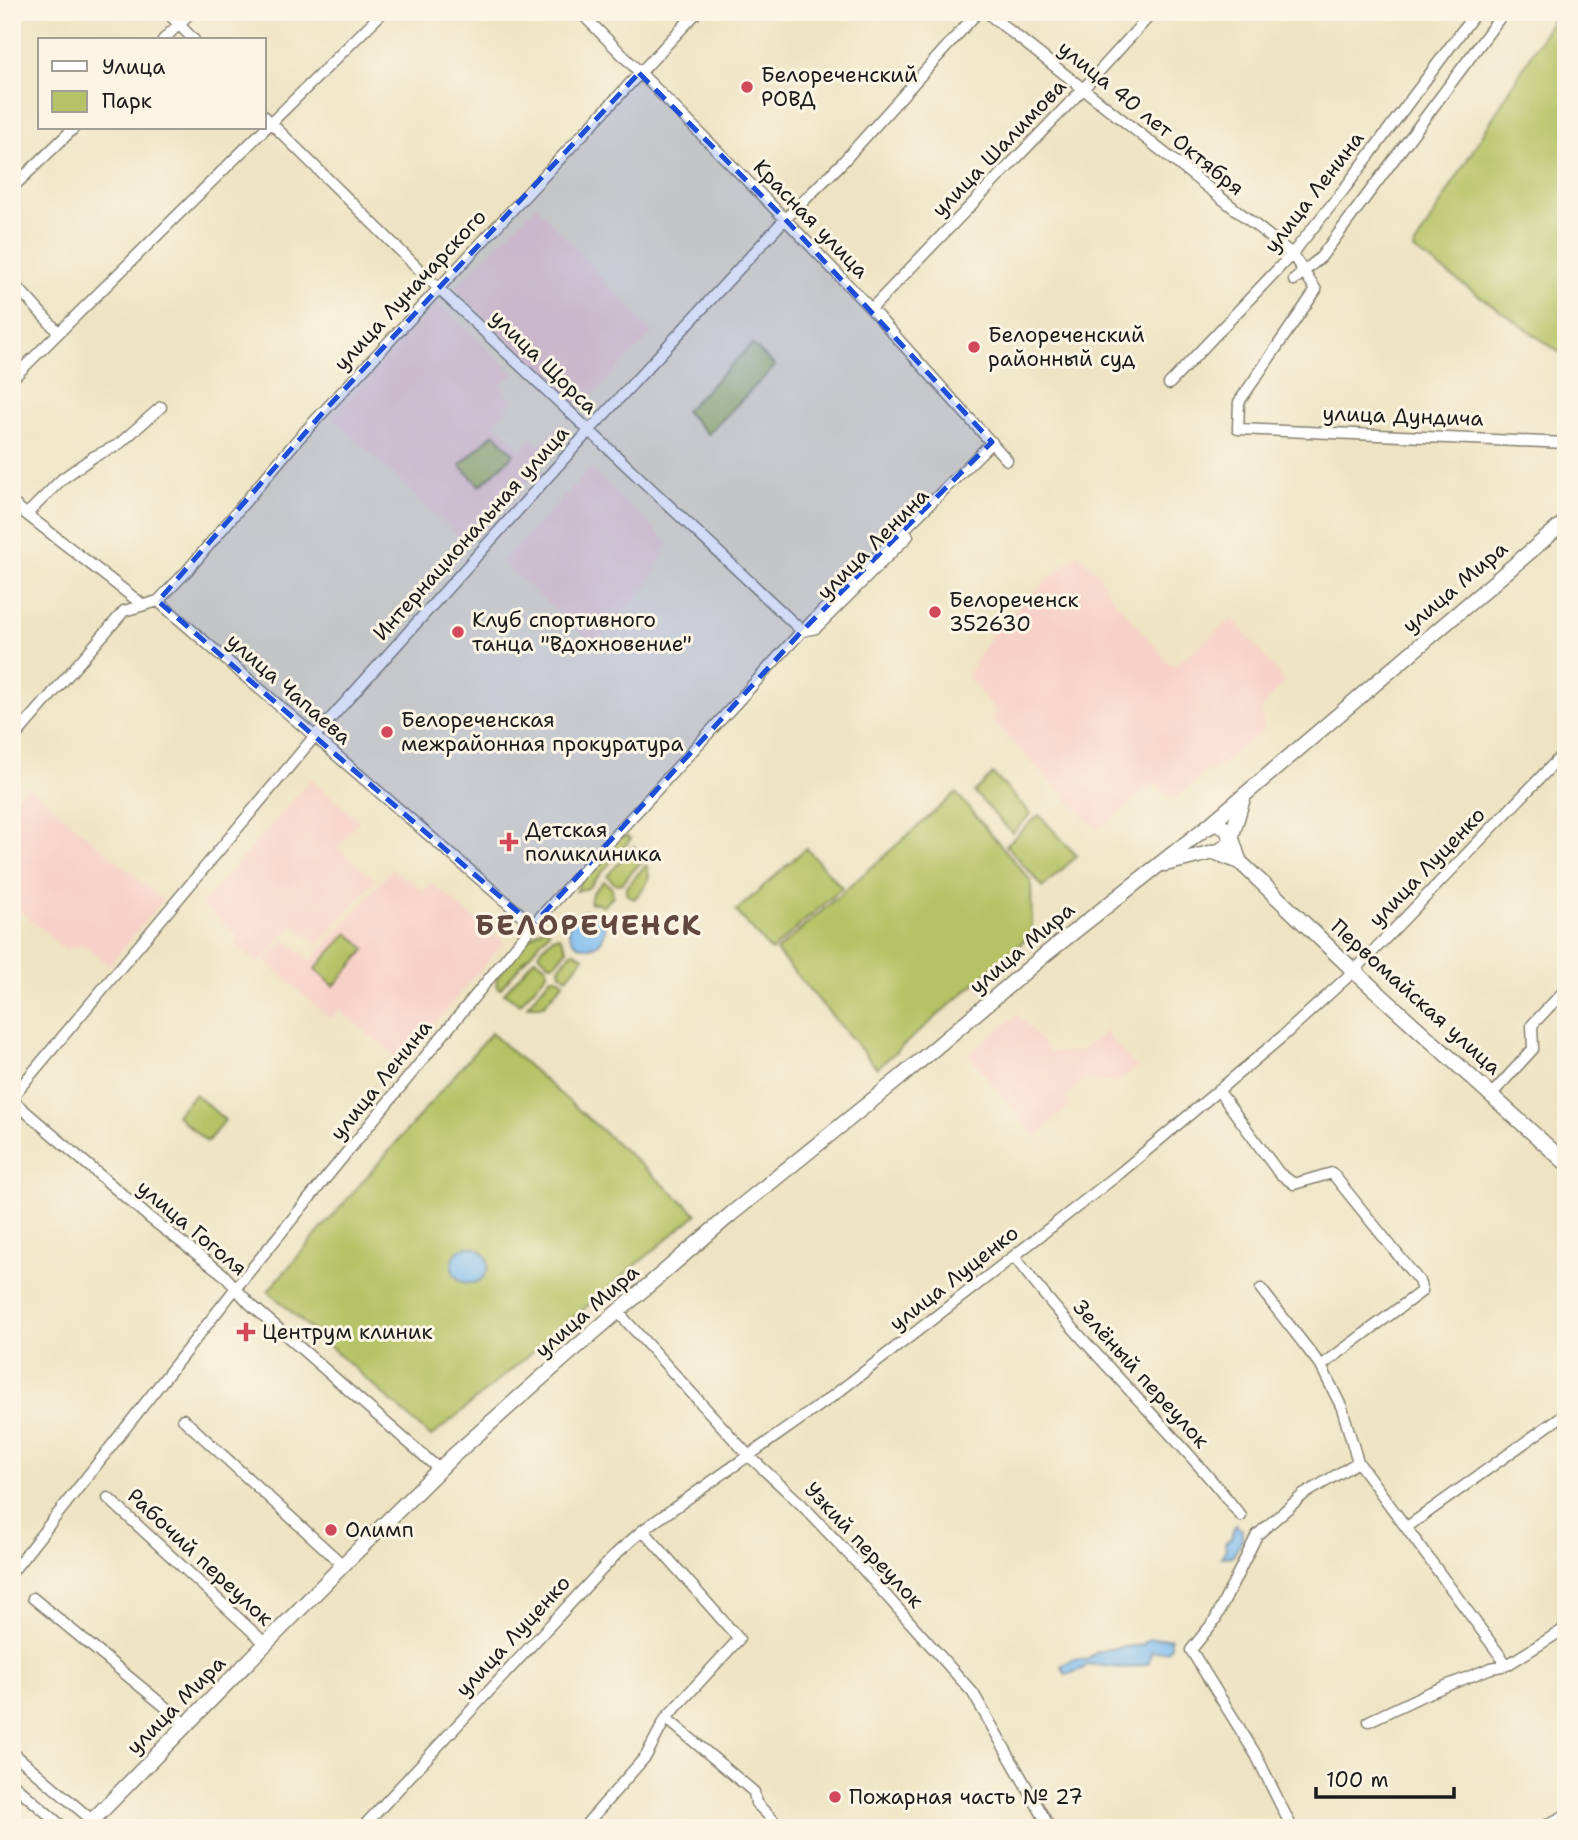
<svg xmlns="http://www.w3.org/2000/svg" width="1578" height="1840" viewBox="0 0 1578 1840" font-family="'Shantell Sans',sans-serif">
  <rect width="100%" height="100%" fill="#fcf5e5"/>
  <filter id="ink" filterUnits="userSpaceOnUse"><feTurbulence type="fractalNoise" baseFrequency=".0143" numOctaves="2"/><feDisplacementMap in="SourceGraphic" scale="14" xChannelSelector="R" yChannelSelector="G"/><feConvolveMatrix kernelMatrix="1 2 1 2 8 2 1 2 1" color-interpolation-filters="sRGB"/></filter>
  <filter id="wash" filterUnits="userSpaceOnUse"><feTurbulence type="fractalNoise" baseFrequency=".00686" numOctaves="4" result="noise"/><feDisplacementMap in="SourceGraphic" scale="28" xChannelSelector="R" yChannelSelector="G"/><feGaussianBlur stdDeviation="1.57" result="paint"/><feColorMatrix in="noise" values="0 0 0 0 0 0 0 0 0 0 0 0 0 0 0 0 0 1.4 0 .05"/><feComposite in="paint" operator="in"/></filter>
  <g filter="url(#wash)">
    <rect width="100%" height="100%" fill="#eee3c2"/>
    <!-- built -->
    <path fill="#f7d1c8" d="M536,206L652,333L578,410L455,288Z
      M437,303L513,373L500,385L513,401L494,423L522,449L531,439L539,446L559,425L570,436L468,545L331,416Z
      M590,469L668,543L650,583L595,646L502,562Z
      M1077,554L1097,572L1107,591L1172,667L1233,619L1284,681L1262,709L1263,731L1218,767L1206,772L1172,801L1155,782L1107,824L1097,830L992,721L996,711L967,676L995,628Z
      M311,779L359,821L337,847L375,880L318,945L293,924L258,964L233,942L238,936L202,905Z
      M27,785L163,900L109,965L84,945L65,949L12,904V802Z
      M392,869L424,891L431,883L504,942L402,1062L339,1010L331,1019L265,961L284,939L311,961Z
      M1018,1014L1050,1052L1080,1051L1106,1032L1137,1068L1117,1083L1084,1081L1066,1096L1070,1105L1035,1137L968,1054Z"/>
    <!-- green -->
    <path fill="#b5c265" stroke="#686f40" stroke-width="2" d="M1557,12H1566V357L1413,249Z
      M752,344L775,366L708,434L685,411Z
      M494,433L514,454L480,486L460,465Z
      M993,774L1031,814L1012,833L974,792Z
      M956,793L1031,881L1032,934L877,1068L776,951Z
      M1039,815L1077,856L1043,887L1006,845Z
      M626,836L631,839L588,888L576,891L584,875L620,837Z
      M634,846L642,861L622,883L615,884L607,876Z
      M806,848L842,888L771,951L736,911Z
      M646,865C654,880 644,888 634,899L626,894V887Z
      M604,881L612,888L613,896L603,906L598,903H590L592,893Z
      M547,925L549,932L500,989L497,986L496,979L527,940Z
      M348,933L366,949L334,986L315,969Z
      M560,936L567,949L555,963L550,964L538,953L553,937Z
      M573,951L584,957L567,978L560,973L559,967Z
      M535,958L547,967V973L520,1004L504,993Z
      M551,977H557L564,982L543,1006H527Z
      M491,1033L697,1214L431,1437L268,1291Z
      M195,1094L225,1120L207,1142L176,1115Z"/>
    <!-- water -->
    <path fill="#7cbbf0" stroke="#4c6c86" stroke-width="2" d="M569 929a18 18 0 1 1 36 0a18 18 0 1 1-36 0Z
      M452 1265a18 18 0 1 1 36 0a18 18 0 1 1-36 0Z
      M1235,1525L1242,1530V1539L1233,1556L1221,1557L1226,1549L1225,1543L1231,1538Z
      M1171,1638V1646L1167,1651L1151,1652L1149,1663C1129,1672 1109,1666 1088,1664L1082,1669L1066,1675L1061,1666L1074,1659L1087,1660C1097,1646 1127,1648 1142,1645L1149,1639Z"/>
  </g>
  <g filter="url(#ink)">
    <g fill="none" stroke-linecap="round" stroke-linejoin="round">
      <defs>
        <path id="minor" d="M167,12L194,40
          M580,12L785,219L871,309L1007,460
          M986,12L1292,254L1316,290L1239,402L1238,429L1566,443
          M163,40L191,12
          M264,116L438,288L802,631
          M12,188L74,128
          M1294,280L1321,257L1504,12
          M12,281L58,332
          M871,309L1084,88L1153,12
          M12,379L383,12
          M1169,384L1292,254L1345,188L1476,12
          M12,503L143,605
          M27,514L62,479L93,457L118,445L161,407
          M158,601L187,571L298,439L697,12
          M158,601L533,925
          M802,631L816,628L908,536
          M12,740L124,611L158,601
          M1218,1090L1279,1173L1294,1184L1332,1173L1419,1281L1422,1291L1321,1366
          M1491,1095L1533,1049L1532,1025L1566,989
          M12,1097L314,737L589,431L785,219L841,164L978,12
          M12,1100L151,1219L223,1274L249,1303L440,1470
          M1014,1256C1083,1349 1170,1426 1241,1516
          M1261,1289L1321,1366L1342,1408L1358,1462L1507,1665
          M618,1312L748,1455L802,1505L860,1566L973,1693L1050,1828
          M183,1419L343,1565
          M108,1498L266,1644
          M1407,1527L1566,1413
          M643,1530L739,1639L666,1718L754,1792L756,1803L781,1828
          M12,1572L235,1289L533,925L802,631L992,442
          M33,1598L186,1724
          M1369,1721L1426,1694L1491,1668L1507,1665L1566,1628
          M12,1752L86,1815L93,1828
          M12,1783L64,1828
          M362,1828L618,1552L643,1530L833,1396L1014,1256L1120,1173L1283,1036L1354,971L1566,751
          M583,1828L646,1756L666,1718
          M1292,1828L1256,1755L1191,1650L1215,1620L1257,1535L1303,1495L1358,1462
          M1541,1828L1566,1815"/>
        <path id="major" d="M1207,828L1214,824C1233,825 1233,847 1240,862
          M1213,852L1220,851L1230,842L1243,798
          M1165,864L1214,852L1240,862L1354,971L1566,1163
          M85,1828L343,1565L453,1456L565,1357L730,1215L901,1077L1047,953L1208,826L1566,521"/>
      </defs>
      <!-- minor casing -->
      <use href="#minor" stroke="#85806f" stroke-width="13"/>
      <!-- major casing -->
      <use href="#major" stroke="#85806f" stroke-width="17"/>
      <!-- minor -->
      <use href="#minor" stroke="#fff" stroke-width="10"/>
      <!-- major -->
      <use href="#major" stroke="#fff" stroke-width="14"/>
    </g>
  </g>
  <!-- marked area -->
  <path fill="#1d4ed8" fill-opacity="0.2" stroke="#1d4ed8" stroke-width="5" stroke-dasharray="14 9" stroke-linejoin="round" d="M639,73L785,219L992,442L802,631L533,925L158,601L326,409Z"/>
  <!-- markers -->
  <g fill="#d1495b" stroke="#fcf5e5" stroke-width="2.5">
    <circle cx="747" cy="87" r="7"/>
    <circle cx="974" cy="347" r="7"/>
    <circle cx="935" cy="612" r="7"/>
    <circle cx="458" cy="632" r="7"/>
    <circle cx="387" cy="732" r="7"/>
    <path d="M505.5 831.5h7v7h7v7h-7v7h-7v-7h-7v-7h7z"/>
    <path d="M242.5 1321.5h7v7h7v7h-7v7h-7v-7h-7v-7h7z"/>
    <circle cx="331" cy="1530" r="7"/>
    <circle cx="835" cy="1797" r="7"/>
  </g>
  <g text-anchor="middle" stroke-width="6" stroke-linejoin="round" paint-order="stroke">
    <!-- poi labels -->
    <g font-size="21" fill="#1c1c1c" stroke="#fcf5e5" text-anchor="start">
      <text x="761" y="82">Белореченский<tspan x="761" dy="24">РОВД</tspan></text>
      <text x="988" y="342">Белореченский<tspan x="988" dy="24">районный суд</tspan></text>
      <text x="949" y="607">Белореченск<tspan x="949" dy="24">352630</tspan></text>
      <text x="472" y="627">Клуб спортивного<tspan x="472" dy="24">танца "Вдохновение"</tspan></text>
      <text x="401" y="727">Белореченская<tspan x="401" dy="24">межрайонная прокуратура</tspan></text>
      <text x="525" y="837">Детская<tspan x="525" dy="24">поликлиника</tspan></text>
      <text x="262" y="1339">Центрум клиник</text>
      <text x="345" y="1537">Олимп</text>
      <text x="849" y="1804">Пожарная часть № 27</text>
    </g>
    <!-- street labels -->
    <g font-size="21" fill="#1c1c1c" stroke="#fcf5e5">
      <text transform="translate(1151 118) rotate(39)" y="7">улица 40 лет Октября</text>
      <text transform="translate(999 148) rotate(-46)" y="7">улица Шалимова</text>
      <text transform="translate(1314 192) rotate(-52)" y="7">улица Ленина</text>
      <text transform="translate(811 219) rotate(46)" y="7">Красная улица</text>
      <text transform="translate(410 290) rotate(-47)" y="7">улица Луначарского</text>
      <text transform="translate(544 362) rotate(44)" y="7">улица Щорса</text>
      <text transform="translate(1403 416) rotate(2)" y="7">улица Дундича</text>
      <text transform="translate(471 533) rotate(-48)" y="7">Интернациональная улица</text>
      <text transform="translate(873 544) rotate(-45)" y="7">улица Ленина</text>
      <text transform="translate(1455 587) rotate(-40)" y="7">улица Мира</text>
      <text transform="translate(289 689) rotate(41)" y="7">улица Чапаева</text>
      <text transform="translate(1427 867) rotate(-46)" y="7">улица Луценко</text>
      <text transform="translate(1022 948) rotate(-40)" y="7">улица Мира</text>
      <text transform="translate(1416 997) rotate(42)" y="7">Первомайская улица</text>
      <text transform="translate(381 1080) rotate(-51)" y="7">улица Ленина</text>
      <text transform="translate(192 1228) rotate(40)" y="7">улица Гоголя</text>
      <text transform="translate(954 1278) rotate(-38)" y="7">улица Луценко</text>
      <text transform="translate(587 1311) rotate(-41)" y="7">улица Мира</text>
      <text transform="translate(1141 1374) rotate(48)" y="7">Зелёный переулок</text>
      <text transform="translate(864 1545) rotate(47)" y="7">Узкий переулок</text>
      <text transform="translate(200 1557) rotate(43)" y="7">Рабочий переулок</text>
      <text transform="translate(513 1636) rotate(-47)" y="7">улица Луценко</text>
      <text transform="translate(176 1705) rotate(-45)" y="7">улица Мира</text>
    </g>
    <!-- district labels -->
    <g font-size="28" font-weight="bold" letter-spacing="2" fill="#624741" stroke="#fcf5e5">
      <text x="589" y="935">БЕЛОРЕЧЕНСК</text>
    </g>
  </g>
  <!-- margin -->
  <rect width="1578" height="1840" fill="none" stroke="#fcf5e5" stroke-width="42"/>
  <!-- legend -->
  <rect x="38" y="38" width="228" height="91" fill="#fcf5e5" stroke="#a29e95" stroke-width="2"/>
  <rect x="52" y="61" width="35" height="10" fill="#ffffff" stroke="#a29e95" stroke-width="2"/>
  <text x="102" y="74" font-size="21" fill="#1c1c1c">Улица</text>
  <rect x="52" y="91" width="35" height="21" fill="#b5c265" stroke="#a29e95" stroke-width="2"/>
  <text x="102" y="108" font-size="21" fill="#1c1c1c">Парк</text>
  <!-- scale -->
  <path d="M1316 1787v10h138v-10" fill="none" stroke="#1c1c1c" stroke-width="3.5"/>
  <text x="1326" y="1787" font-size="21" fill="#1c1c1c" stroke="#fcf5e5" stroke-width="5" paint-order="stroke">100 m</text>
</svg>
